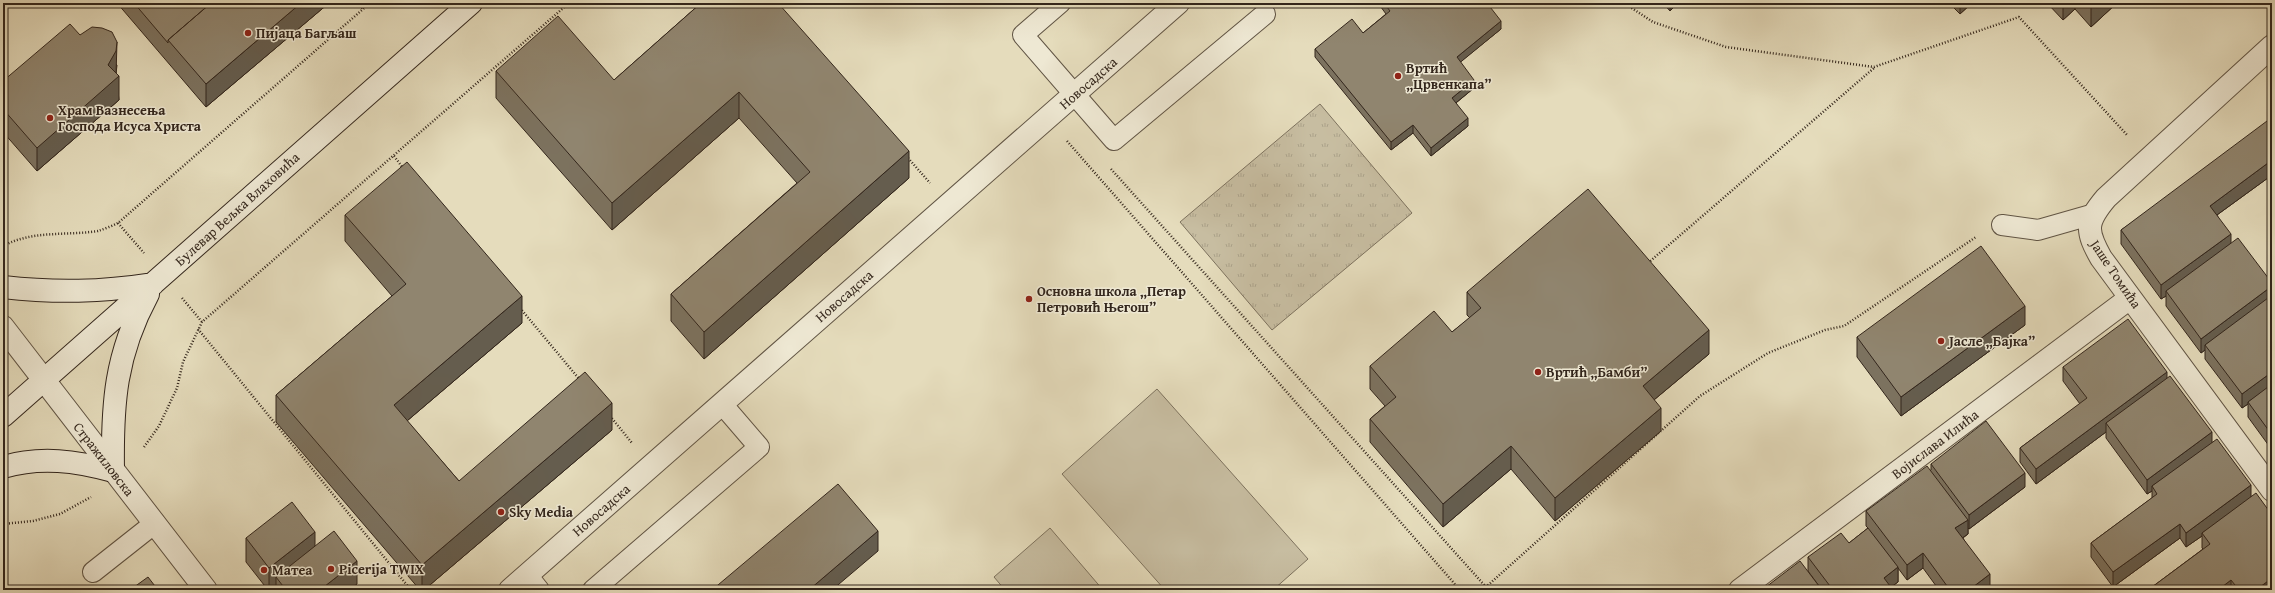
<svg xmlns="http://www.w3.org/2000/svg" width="2275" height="593" viewBox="0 0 2275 593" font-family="'Gentium Book Plus',serif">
  <defs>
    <pattern id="park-tufts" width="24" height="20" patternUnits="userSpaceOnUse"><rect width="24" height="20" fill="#c7bda1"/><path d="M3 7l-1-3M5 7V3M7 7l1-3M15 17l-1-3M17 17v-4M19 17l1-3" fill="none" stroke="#aba28a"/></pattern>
  </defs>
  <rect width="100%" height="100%" fill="#e5dcbc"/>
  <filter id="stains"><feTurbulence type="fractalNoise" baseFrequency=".005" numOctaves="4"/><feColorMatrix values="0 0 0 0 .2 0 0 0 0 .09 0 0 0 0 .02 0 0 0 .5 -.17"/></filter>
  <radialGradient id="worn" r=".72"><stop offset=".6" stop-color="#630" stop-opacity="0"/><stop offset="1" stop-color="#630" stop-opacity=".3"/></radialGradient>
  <!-- green -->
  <path fill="#c7bda1" stroke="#7d725e" d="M1157,389L1308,559L1273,590H1165L1062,474Z
    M1050,528L1103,590H1005L994,577Z"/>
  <!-- park -->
  <path fill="url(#park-tufts)" stroke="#7d725e" d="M1320,104L1412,213L1272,330L1180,222Z"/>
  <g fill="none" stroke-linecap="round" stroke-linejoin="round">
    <defs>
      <path id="lane" d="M1060,3L1023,35L1114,140L1265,14
        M2002,225L2038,230L2094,214
        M93,572L155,523
        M527,575L539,590
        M593,590L759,447L722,404"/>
      <path id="street" d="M2272,46L2106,198C2085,223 2086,231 2101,258L2272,490
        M3,327L206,590
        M510,590L1178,3
        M1740,590L2130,298"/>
      <path id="secondary" d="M3,287C56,293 101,292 153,284
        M3,416L471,3
        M3,467C41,456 76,461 113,471C112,404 115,355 148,294"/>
    </defs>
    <!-- lane casing -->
    <use href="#lane" stroke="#605444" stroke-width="22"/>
    <!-- street casing -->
    <use href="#street" stroke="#605444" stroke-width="24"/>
    <!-- secondary casing -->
    <use href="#secondary" stroke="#33261c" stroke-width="24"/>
    <!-- path -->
    <path stroke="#33261c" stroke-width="2.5" stroke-dasharray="1 2" stroke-linecap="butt" d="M358,3L363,9
      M1624,3L1653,22L1726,47L1874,67L2019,17L2128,136
      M1067,141L1460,590
      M394,156L403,168
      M908,158L930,183
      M1111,169L1486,587L1700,396L1768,353L1825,330L1844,326L1976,237
      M118,223L144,253
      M3,246C33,230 65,236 98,231C104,229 112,226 118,223L370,3
      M1648,263L1874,68
      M182,298L202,322
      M520,308L580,380
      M198,329L411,590
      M610,416L632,443
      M144,447L159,426L177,388L183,362L202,322L569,3
      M3,524L33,521L60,514L91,497
      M1482,590L1486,587"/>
    <!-- lane -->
    <use href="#lane" stroke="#eee8d3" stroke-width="20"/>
    <!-- street -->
    <use href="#street" stroke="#eee8d3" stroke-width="22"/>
    <!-- secondary -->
    <use href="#secondary" stroke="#eee8d3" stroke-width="22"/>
  </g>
  <!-- wall -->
  <path fill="#7c725f" stroke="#33261c" d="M117,3H329L206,107Z
    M701,3L909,178L704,359L671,321V294L797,183L739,118L612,230L496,98V71L614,80Z
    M1378,3H1487L1501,29L1460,62L1474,88L1456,103L1468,126L1431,156L1413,133L1391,150L1315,57V49L1363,33L1386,14Z
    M1638,3H1647L1642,7Z
    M1663,3H1678L1670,11Z
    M1930,3H1937L1933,7Z
    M1949,3H1972L1960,14Z
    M2047,3H2117L2091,27L2075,9L2063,20Z
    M80,35L117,65L116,74L119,100L37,171L3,132V81Z
    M2272,128V175L2217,215L2231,244L2272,283V450L2248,417V404L2242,408L2205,359V350L2201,353L2166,306V296L2161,299L2121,244V230Z
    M345,215L522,323L407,421L459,481L612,430L424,590H420L276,422V395L392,296L345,241Z
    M1467,292L1709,354L1654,400L1661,431L1555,521L1511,469L1443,527L1370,442V419L1385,406L1370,389V366L1452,332L1470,318L1467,315Z
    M2025,325L1901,416L1857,357V337Z
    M2063,367L2167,378L2212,442L2251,496L2272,590H2148L2203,549L2202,548V536L2186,547L2180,538L2113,587L2091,557V543L2152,498V491L2147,494L2106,438V432L2036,484L2020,462V448L2080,404L2063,381Z
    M1931,464L2025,487L1969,529L1968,528V534L1963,538L1990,589L1988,590H1939L1923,568L1907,580L1898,568V582L1891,587L1893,590H1822L1808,571V557L1849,543L1868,528L1866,526V511L1931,470Z
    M246,538L315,546L357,584L349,590H276V586L271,590H268L246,562Z"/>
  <!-- shaded-wall -->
  <path fill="#655d4e" stroke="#33261c" d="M301,3H329L206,107V84Z
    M1642,3H1647L1642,7Z
    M1670,3H1678L1670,11Z
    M1933,3H1937L1933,7Z
    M1960,3H1972L1960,14Z
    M2063,3H2075V9L2063,20Z
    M2091,3H2117L2091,27Z
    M1501,21V29L1457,65V57Z
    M117,42L116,75L119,76V100L37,171V148L108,65Z
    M1474,80V88L1452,106V98Z
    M739,92V118L612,230V203Z
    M1468,118V126L1431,156V148Z
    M1413,125V133L1391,150V142Z
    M909,151V178L704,359V332Z
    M2272,160V175L2210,220V206Z
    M2231,234V248L2166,291V296L2161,299V285Z
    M2272,286V301L2205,345V350L2201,353V339Z
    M522,296V323L394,432V405Z
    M2025,306V325L1901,416V397Z
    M1709,330V354L1643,409V386Z
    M2167,372V387L2106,423V432L2036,484V469Z
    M2272,372V386L2248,402V404L2242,408V394Z
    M612,403V430L424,590H422V565Z
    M1661,408V431L1555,521V498Z
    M2212,432V447L2152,486V491L2147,494V480Z
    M1511,446V469L1443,527V504Z
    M2025,473V487L1969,529V515Z
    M2251,485V500L2202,533V536L2186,547V533Z
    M1968,520V534L1955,543V528Z
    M2180,524V538L2113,587V572Z
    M878,531V551L832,590H810V589Z
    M315,532V555L276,577V586L271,590H269V568Z
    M1923,553V568L1907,580V565Z
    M357,561V584L349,590H320Z
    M1898,567V582L1887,590L1884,578Z
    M1990,574V589L1988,590H1969Z
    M2272,578V590H2256Z
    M2231,580V590H2218Z"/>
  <!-- building -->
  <path fill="#90856f" stroke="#33261c" d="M134,3H211L168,40V43Z
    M211,3H301L206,84L168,40Z
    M701,3H778L909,151L704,332L671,294L810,172L739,92L612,203L496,71L558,16L614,80Z
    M1384,3H1487L1501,21L1457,57L1474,80L1452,98L1468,118L1431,148L1413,125L1391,142L1315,49L1352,19L1363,33L1390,11Z
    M70,24L80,35L92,27L102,28L112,32L117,42L116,51L108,65L119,76L37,148L3,109V81Z
    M2267,121L2272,128V160L2210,206L2231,234L2161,285L2121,230Z
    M407,162L522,296L394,405L459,481L585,372L612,403L422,565L276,395L406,284L345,215Z
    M1588,189L1709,330L1643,386L1661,408L1555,498L1511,446L1443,504L1370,419L1396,397L1370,366L1434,311L1452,332L1481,308L1467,292Z
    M2238,238L2272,283V286L2201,339L2166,291Z
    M1981,246L2025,306L1901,397L1857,337Z
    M2272,295V372L2242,394L2205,345Z
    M2128,319L2167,372L2036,469L2020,448L2087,398L2063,367Z
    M2170,376L2212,432L2147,480L2106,423Z
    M2272,384V435L2248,402Z
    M1986,421L2025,473L1969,515L1931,464Z
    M2217,439L2251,485L2186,533L2180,524L2113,572L2091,543L2157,494L2152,486Z
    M1927,466L1968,520L1955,528L1990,574L1969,590H1950L1923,553L1907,565L1866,511Z
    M838,484L878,531L810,589V590H712Z
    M2256,493L2272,515V578L2256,590H2239L2231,580L2218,590H2148L2210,544L2202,533Z
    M292,502L315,532L269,568L246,538Z
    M1868,528L1898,567L1884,578L1893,590H1833L1808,557L1841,533L1849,543Z
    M334,531L357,561L320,590H286L276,577Z
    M1800,561L1822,590H1762Z
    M148,577L158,590H130Z
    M2136,586L2140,590H2131Z"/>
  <!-- markers -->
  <g fill="#8f2418" stroke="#eee8d3" stroke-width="1.5">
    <circle cx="248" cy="33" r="4"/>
    <circle cx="1398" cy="76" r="4"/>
    <circle cx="50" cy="118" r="4"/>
    <circle cx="1029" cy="299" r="4"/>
    <circle cx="1941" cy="341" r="4"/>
    <circle cx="1538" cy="372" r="4"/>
    <circle cx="501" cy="512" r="4"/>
    <circle cx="331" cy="569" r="4"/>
    <circle cx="264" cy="570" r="4"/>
  </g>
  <g text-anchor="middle" stroke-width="3" stroke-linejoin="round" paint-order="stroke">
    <!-- poi labels -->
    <g font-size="14" font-weight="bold" fill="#33261c" stroke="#eee8d3" text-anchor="start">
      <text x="256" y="38">Пијаца Багљаш</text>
      <text x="1406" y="73">Вртић<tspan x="1406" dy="16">„Црвенкапа”</tspan></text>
      <text x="58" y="115">Храм Вазнесења<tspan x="58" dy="16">Господа Исуса Христа</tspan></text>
      <text x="1037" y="296">Основна школа „Петар<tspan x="1037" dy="16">Петровић Његош”</tspan></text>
      <text x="1949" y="346">Јасле „Бајка”</text>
      <text x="1546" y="377">Вртић „Бамби”</text>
      <text x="509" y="517">Sky Media</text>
      <text x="339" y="574">Picerija TWIX</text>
      <text x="272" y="575">Матеа</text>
    </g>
    <!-- street labels -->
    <g font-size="14" fill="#33261c" stroke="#eee8d3">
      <text transform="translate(1088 83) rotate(-41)" y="5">Новосадска</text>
      <text transform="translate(237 209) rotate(-42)" y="5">Булевар Вељка Влаховића</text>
      <text transform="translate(2116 274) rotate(56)" y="5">Јаше Томића</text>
      <text transform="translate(844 296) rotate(-41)" y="5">Новосадска</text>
      <text transform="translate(1935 444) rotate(-37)" y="5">Војислава Илића</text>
      <text transform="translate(104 459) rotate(52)" y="5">Стражиловска</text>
      <text transform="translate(601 510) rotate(-41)" y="5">Новосадска</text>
    </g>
  </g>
  <!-- margin -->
  <rect width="2275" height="593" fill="none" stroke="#e5dcbc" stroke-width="16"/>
  <rect x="4" y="4" width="2267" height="585" fill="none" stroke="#33261c" stroke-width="2"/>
  <rect x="8" y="8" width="2259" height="577" fill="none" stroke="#33261c"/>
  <rect width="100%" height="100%" filter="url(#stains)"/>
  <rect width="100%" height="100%" fill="url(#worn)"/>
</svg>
